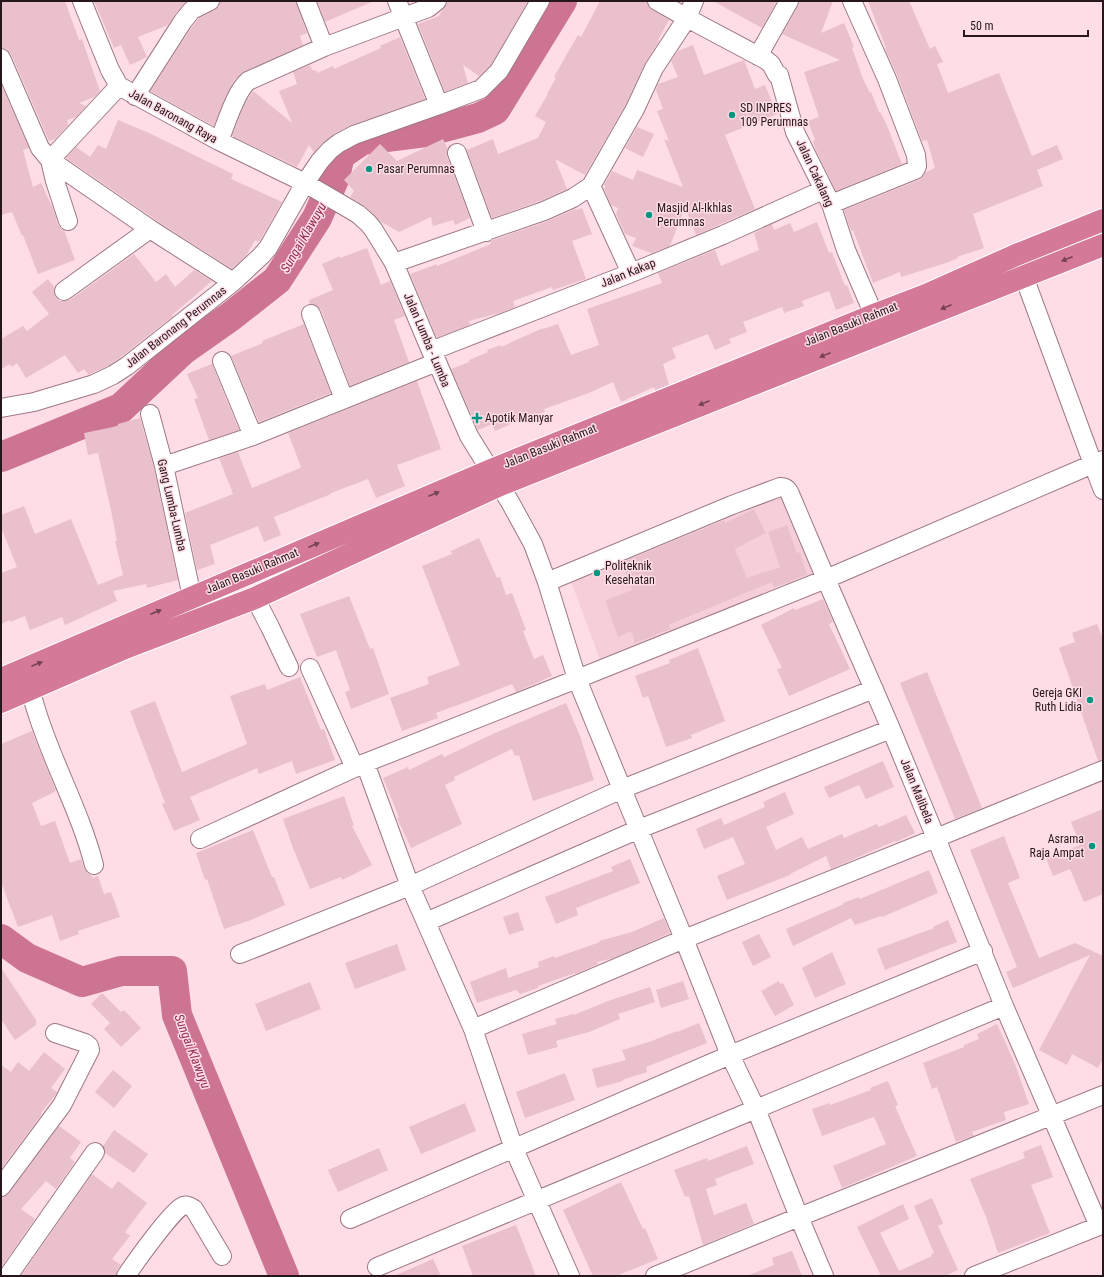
<svg xmlns="http://www.w3.org/2000/svg" width="1104" height="1277" viewBox="0 0 1104 1277" font-family="'Roboto Condensed',sans-serif">
  <rect width="100%" height="100%" fill="#ffdde6"/>
  <!-- built -->
  <path fill="#f6ced9" fill-rule="evenodd" d="M790,482L825,576L601,662L566,568ZM754,509L766,533L745,544L732,520ZM722,516L732,541L705,552L695,527ZM787,525L795,548L776,554L768,532ZM692,530L701,556L630,583L620,558ZM734,547L752,590L670,625L653,582ZM800,552L807,577L788,582L781,558ZM780,567L787,587L775,591L769,571ZM654,591L671,629L657,635L641,597ZM626,592L637,621L616,629L605,600Z"/>
  <g fill="none" stroke-linecap="round" stroke-linejoin="round">
    <!-- river -->
    <path stroke="#cc7491" stroke-width="30" d="M1,457L121,408L183,350L230,317L277,280L317,218L335,177L340,155L362,140L426,132L478,118L495,110L562,1
      M1,939L27,958L82,982L121,971H172L177,1015L284,1276"/>
  </g>
  <!-- building -->
  <path fill="#e9c0cb" d="M1,1H65L79,40L82,39L100,91L94,97L79,103L86,106L76,117L67,120L68,125L55,139L49,141L11,54L7,49L1,48Z
    M94,1H187L175,14L168,25L138,37L147,57L130,65L121,45L114,48Z
    M220,1H296L307,33L300,36L303,45L240,74L234,80L226,96L214,126L150,91L192,27L199,18L215,10L219,7Z
    M317,1H374L325,22Z
    M448,1H528L491,65L479,76L463,65L468,83L445,92L418,24L439,16Z
    M600,1H647L648,6L652,10L669,20L658,40L659,41L645,63L626,104L585,175L555,159L567,189L540,201L492,218L467,150L493,139L498,154L538,138L546,122L535,116L548,94H547L556,78L554,77L567,54L578,35L581,37Z
    M713,1H777L762,28Z
    M799,1H833L821,33L844,23L854,47L852,48L863,79L870,93L871,92L879,112H880L886,123L902,164L836,191L815,148L813,141L815,140L808,121L819,117L804,72L840,60L782,34L798,6Z
    M868,1H909L930,49L935,46L943,62L937,64L948,93L999,73L1032,156L1057,145L1063,159L1037,170L1043,186L973,214L984,248L957,257L958,258L949,262L901,277L900,272L873,283L853,230L851,231L844,210L919,180L926,172L935,168L927,140L922,141L897,75L885,49L886,48Z
    M400,37L425,99L349,126L333,135L322,143L314,153L309,145L297,167L232,136L244,105L253,91L292,123L279,91L297,84L293,72L310,65L313,71L316,70L317,73L333,66L334,69L381,48L380,46Z
    M693,45L704,75L744,60L755,89L765,85L777,114L725,135L755,209L696,235L685,207L670,246L651,253L632,246L636,238L625,234L616,214L618,208L611,205L604,189L606,186L604,185L612,171L633,180L637,170L683,187L664,139L669,141L657,111L663,109L656,90L658,84L678,77L671,61L678,51Z
    M1,84L29,148L23,150L33,187L41,183L54,211L58,225L62,230H64L75,260L38,274L23,235L22,236L12,212L1,215Z
    M118,120L149,133L233,174L231,179L282,202L259,242L255,240L246,256L232,269L156,220L66,158L76,147L90,157L98,145L106,149Z
    M637,127L654,134L643,157L625,148Z
    M443,139L448,149L447,157L470,218L455,225L453,220L433,226L431,217L399,232L380,221L365,206L350,197L354,191L344,180L380,144L397,161Z
    M582,208L592,234L572,241L586,279L553,290L552,287L513,301L515,307L500,313L469,321L470,325L437,338L410,274L437,264V266L491,244L490,242L493,240L548,221L575,209L576,210Z
    M817,222L829,253L832,252L845,286L847,285L854,303L836,310L829,291L802,301L804,306L784,313L782,307L743,322L747,332L729,339L731,343L715,350L708,334L672,348L676,358L663,364L669,385L655,390L654,387L621,402L613,382L589,393L544,409L545,412L509,424V425L495,431L492,424L478,430L451,369L469,362V360L488,352L487,350L501,345V347L543,328V329L558,324L571,355L599,345L587,309L662,283L658,273L715,250L721,266L759,250L754,233L772,224L774,230L790,223L794,232Z
    M367,248L381,285L390,281L405,316L394,320L409,362L350,386L321,310L317,306L310,304L309,300L333,290L322,264L340,256V258Z
    M134,254L156,282L166,274L175,287L194,270L212,281L172,315L173,316L121,357L108,366L90,374L89,375L84,369L78,373L65,355L26,378L17,363L12,367L10,364L1,369V339L23,326L27,331L49,314L32,292L48,279L54,287V292L56,297L60,301H65L70,300Z
    M304,324L331,393L259,422L231,356L263,343L262,341Z
    M212,364L239,430L209,440L194,399L198,398L187,374Z
    M417,381L441,449L397,465L405,486L376,498L368,479L331,493V494L274,517L281,535L264,542L258,526L210,545L215,564L197,570L185,513L233,494L219,458L238,452L252,488L300,468L301,467L288,433Z
    M140,418L154,468L178,580L147,588L146,584L113,591L117,601L65,625L62,617L30,630L25,616L10,622V620L1,624V573L17,567L1,527V515L24,506L35,534L71,519L98,585L123,575L115,541H117L111,510L98,453L88,455L84,433L118,426V424Z
    M754,509L766,533L735,549L747,578L780,567L768,532L787,525L797,553L800,552L807,575L774,588L772,582L669,625L671,629L635,643L631,631L618,637L605,600L632,590L622,562L724,520L725,523Z
    M479,538L497,578L500,577L506,595L512,593L526,630L523,631L534,659L543,655L552,676L516,692L512,684L474,699L436,713L438,718L402,731L390,698L429,684L427,677L460,665L422,566L452,554L451,551Z
    M349,596L370,649L373,648L389,694L351,709L345,692L350,690L336,650L317,657L300,614Z
    M823,599L833,622L829,624L850,669L789,696L777,669L782,668L761,625L794,608L795,610Z
    M1097,624L1103,639V760L1098,761L1059,648L1075,642L1072,633Z
    M698,648L725,721L691,735L692,738L666,747L648,696L643,698L635,676L670,663L669,660Z
    M927,672L982,808L955,819L900,683Z
    M300,677L321,730L324,729L335,760L296,774L292,761L259,774L257,768L190,797L200,820L174,831L162,804L165,803L130,711L155,701L182,772L247,744L230,696L265,684L267,690Z
    M566,703L580,736L594,780L533,801L519,755L515,756L512,749L454,777L455,780L445,785L462,824L411,848L397,818L399,817L383,778L408,767L409,770L442,754L444,757L495,733Z
    M32,731L56,791L32,803L41,826L55,821L70,863L81,859L84,868L87,873L91,875L93,878L98,876L104,894L111,892L120,917L78,931L79,934L60,941L52,915L18,927L1,882V744Z
    M883,761L894,787L866,799L859,785L829,798L824,787Z
    M785,792L794,814L766,827L776,850L802,837L808,849L842,834L844,838L877,824L879,827L906,815L915,833L896,842L895,841L831,869L826,856L790,874V875L727,900L717,876L745,864L733,837L704,849L696,829L721,818L724,825L765,807L763,802Z
    M344,796L354,826H352L372,865L342,880L341,877L310,889L293,848L283,819Z
    M1103,809V894L1084,902L1070,869L1053,876L1046,858L1080,845L1071,822Z
    M253,830L272,877H274L285,905L251,920L224,929L207,879L205,880L196,853Z
    M1004,836L1020,878L1008,883L1039,958L1075,943L1103,956V1059L1098,1068L1072,1054L1067,1065L1039,1050L1090,955L1013,988L1006,972L1017,967L970,850Z
    M630,859L640,883L576,908L578,915L556,924L545,897L613,871L611,867Z
    M929,870L938,893L882,917L881,916L855,925L851,918L793,946L786,929L844,904L843,903L859,897L860,899Z
    M518,912L524,930L509,935L503,917Z
    M664,918L670,933L614,958L597,962L598,964L575,974V973L538,986V988L520,994L516,990L477,1003L470,982L506,968L508,978L539,967L538,962L554,956L555,958L600,942L599,941L632,932Z
    M948,920L957,942L885,970L877,949L934,928L933,927Z
    M759,934L771,957L753,966L742,942Z
    M397,944L406,970L355,989L345,963Z
    M832,952L846,984L815,998L802,968Z
    M1,968L36,1020V1025L15,1040L1,1019Z
    M683,981L689,999L661,1008L656,990Z
    M779,981L780,984L783,983L794,1005L775,1016L761,991Z
    M310,982L321,1009L266,1031L255,1004Z
    M650,987L655,1002L618,1014L620,1019L589,1032L556,1041L558,1047L528,1055L522,1034L557,1024L555,1019L573,1014L574,1015L608,1001Z
    M102,993L121,1012L124,1010L141,1028L121,1047L104,1029L110,1023L91,1004Z
    M699,1023L707,1043L646,1067L647,1072L622,1080L623,1081L597,1088L592,1069L626,1060L622,1050L649,1042L677,1031V1032Z
    M997,1024L1015,1064L1029,1104L1004,1112L1006,1120L972,1132L974,1136L956,1142L937,1087L932,1089L923,1063L964,1047V1045L979,1039L977,1034Z
    M44,1052L65,1069L51,1088L57,1092L56,1094L41,1113L42,1114L1,1169V1065L11,1072L18,1062L29,1071Z
    M113,1070L132,1086L114,1108L95,1092Z
    M565,1073L575,1100L525,1118L516,1092Z
    M888,1081L898,1105L895,1106L917,1156L842,1188L833,1166L886,1144L874,1117L822,1136L812,1109L830,1103V1105L871,1090L870,1088Z
    M465,1103L476,1131L421,1154L409,1127Z
    M59,1126L81,1142L70,1158L75,1162L56,1189L46,1181L21,1209L35,1219L1,1268V1197L6,1196L9,1193Z
    M114,1130L148,1154L134,1173L105,1153L103,1146Z
    M1041,1145L1053,1177L1031,1185L1050,1233L998,1253L986,1217L970,1179L1025,1158L1023,1152Z
    M747,1146L754,1164L715,1179L717,1185L706,1189L714,1215L746,1203L754,1224L703,1245L689,1196L685,1197L674,1170L707,1158L708,1161Z
    M379,1148L388,1170L338,1192L328,1170Z
    M92,1174L112,1189L118,1181L147,1203L125,1232L130,1236L112,1259L121,1265L117,1270L116,1276H21Z
    M621,1182L643,1229L645,1228L658,1259L616,1276H593L563,1210Z
    M932,1198L943,1223L938,1226L958,1270L945,1276H881L857,1227L903,1204L909,1219L880,1233L899,1271L932,1256L931,1254L934,1253L914,1206Z
    M516,1225L536,1276H473L462,1246Z
    M792,1251L802,1276H749V1275L774,1265L772,1258Z
    M433,1259L441,1276H394Z"/>
  <g fill="none" stroke-linecap="round" stroke-linejoin="round">
    <defs>
      <path id="minor" d="M82,1L110,70L119,86L219,141L305,183L358,214L368,223L373,229L394,263L431,351L437,362L469,436L510,502L533,544L547,582L577,679L365,763L200,839
        M397,1L439,105
        M657,1L687,18L766,60L771,64L777,75H779L795,132L831,204L846,250L874,315
        M324,47L428,8L437,1
        M758,56L789,1
        M1,58L40,148L50,160L150,229L233,282
        M135,96L183,21L192,10L210,1
        M219,141C226,125 235,92 248,81L324,47L306,1
        M457,153L486,232
        M50,160L119,86
        M50,160L55,181L68,221
        M831,204L915,170L917,166L916,155L887,79L852,1
        M394,263L544,211L573,198L591,186
        M631,273L591,186L635,109L654,68L687,18L694,1
        M64,291L150,229
        M311,314L344,399
        M431,351L631,273L723,235L823,190
        M222,361L253,436
        M1,408L34,402L94,384L113,375L127,366L233,282L261,256L268,248L305,183L320,161L330,150L339,143L354,135L439,105L481,89L499,71L540,1
        M150,414L164,466L192,597
        M1103,460L1093,464L1103,490
        M164,466L253,436L437,362
        M547,582L732,505L780,487C785,487 788,489 790,494L826,579L891,729L936,838L1103,770
        M255,598L270,627L289,667
        M310,668L355,768
        M30,689C34,703 38,717 43,730C59,775 82,818 94,865
        M426,922L639,829L891,729
        M240,954L410,886L365,763
        M473,1029L684,939L622,789L874,689
        M1,1187L62,1105L90,1050L89,1046L85,1043L55,1033
        M350,1219L730,1055L684,939L936,838L1004,1006L1099,1226L974,1276
        M377,1267L756,1109L730,1055L983,951
        M8,1276L95,1152
        M126,1276C134,1264 173,1209 183,1206C187,1204 191,1207 194,1209L222,1256
        M570,1276L514,1149L473,1029L410,886L622,789L577,679L826,579L1093,464L1016,255
        M655,1276L799,1217L756,1109L1004,1006
        M824,1276L799,1217L1103,1095"/>
      <path id="highway" d="M1,679L491,470L874,315L926,295L1016,255L1103,220
        M1,702L125,648L255,598L500,485L1103,245"/>
    </defs>
    <!-- minor casing -->
    <use href="#minor" stroke="#9e7883" stroke-width="20"/>
    <!-- highway casing -->
    <use href="#highway" stroke="#fff" stroke-width="24"/>
    <!-- minor -->
    <use href="#minor" stroke="#fff" stroke-width="18"/>
    <!-- highway -->
    <use href="#highway" stroke="#d47997" stroke-width="22"/>
  </g>
  <!-- one-way arrows -->
  <defs><path id="oneway-solid" d="M-6-.8H1V-3.2L6.5 0L1 3.2V.8H-6Z"/></defs>
  <g fill="#744353">
    <use href="#oneway-solid" transform="translate(1067 259) rotate(158)"/>
    <use href="#oneway-solid" transform="translate(946 307) rotate(158)"/>
    <use href="#oneway-solid" transform="translate(825 355) rotate(158)"/>
    <use href="#oneway-solid" transform="translate(704 403) rotate(158)"/>
    <use href="#oneway-solid" transform="translate(434 494) rotate(-23)"/>
    <use href="#oneway-solid" transform="translate(314 545) rotate(-23)"/>
    <use href="#oneway-solid" transform="translate(156 612) rotate(-23)"/>
    <use href="#oneway-solid" transform="translate(37 664) rotate(-23)"/>
  </g>
  <!-- markers -->
  <g fill="#039482" stroke="#ffdde6" stroke-width="1.5">
    <circle cx="732" cy="115" r="4"/>
    <circle cx="369" cy="169" r="4"/>
    <circle cx="649" cy="215" r="4"/>
    <path d="M475 412h4v4h4v4h-4v4h-4v-4h-4v-4h4z"/>
    <circle cx="597" cy="573" r="4"/>
    <circle cx="1090" cy="700" r="4"/>
    <circle cx="1092" cy="846" r="4"/>
  </g>
  <g text-anchor="middle" stroke-width="3" stroke-linejoin="round" paint-order="stroke">
    <!-- poi labels -->
    <g font-size="12" fill="#25171b" stroke="#ffdde6" text-anchor="start">
      <text x="740" y="112">SD INPRES<tspan x="740" dy="14">109 Perumnas</tspan></text>
      <text x="377" y="173">Pasar Perumnas</text>
      <text x="657" y="212">Masjid Al-Ikhlas<tspan x="657" dy="14">Perumnas</tspan></text>
      <text x="485" y="422">Apotik Manyar</text>
      <text x="605" y="570">Politeknik<tspan x="605" dy="14">Kesehatan</tspan></text>
      <text x="1082" y="697" text-anchor="end">Gereja GKI<tspan x="1082" dy="14">Ruth Lidia</tspan></text>
      <text x="1084" y="843" text-anchor="end">Asrama<tspan x="1084" dy="14">Raja Ampat</tspan></text>
    </g>
    <!-- street labels -->
    <g font-size="12" fill="#25171b" stroke="#ffdde6">
      <text transform="translate(173 116) rotate(29)" y="4">Jalan Baronang Raya</text>
      <text transform="translate(815 173) rotate(65)" y="4">Jalan Cakalang</text>
      <text transform="translate(628 273) rotate(-22)" y="4">Jalan Kakap</text>
      <text transform="translate(851 324) rotate(-22)" y="4">Jalan Basuki Rahmat</text>
      <text transform="translate(176 327) rotate(-38)" y="4">Jalan Baronang Perumnas</text>
      <text transform="translate(427 340) rotate(67)" y="4">Jalan Lumba - Lumba</text>
      <text transform="translate(550 446) rotate(-22)" y="4">Jalan Basuki Rahmat</text>
      <text transform="translate(172 505) rotate(77)" y="4">Gang Lumba-Lumba</text>
      <text transform="translate(252 571) rotate(-23)" y="4">Jalan Basuki Rahmat</text>
      <text transform="translate(917 791) rotate(68)" y="4">Jalan Malibela</text>
    </g>
    <!-- water labels -->
    <g font-size="13" font-style="italic" fill="#922953" stroke="#ffdde6">
      <text transform="translate(303 237) rotate(-60)" y="5">Sungai Klawuyu</text>
      <text transform="translate(193 1051) rotate(69)" y="5">Sungai Klawuyu</text>
    </g>
  </g>
  <!-- border -->
  <rect width="1104" height="1277" fill="none" stroke="#25171b" stroke-width="4"/>
  <!-- scale -->
  <path d="M964 30v6h124v-6" fill="none" stroke="#25171b" stroke-width="2"/>
  <text x="970" y="30" font-size="12" fill="#25171b" stroke="#ffdde6" stroke-width="3" paint-order="stroke">50 m</text>
</svg>
